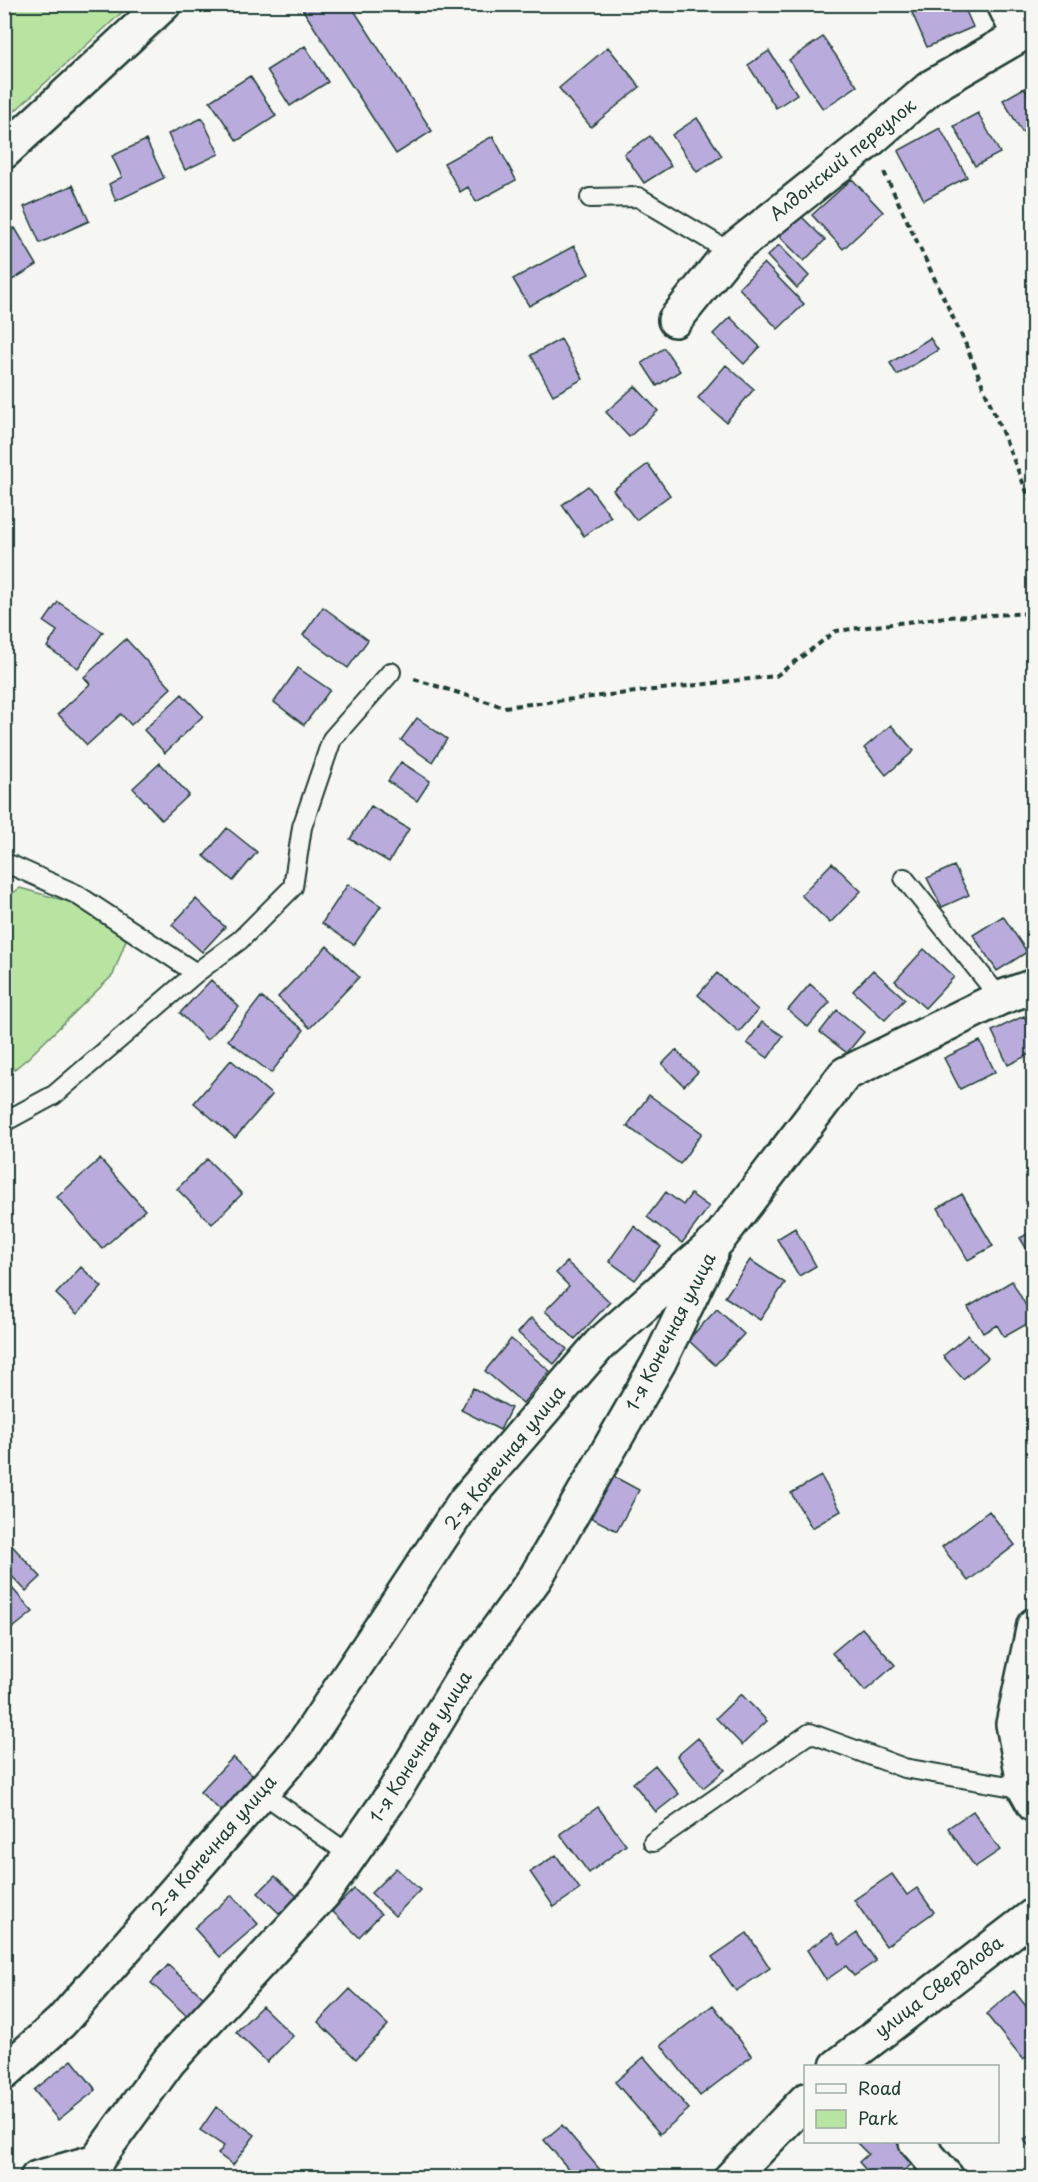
<svg xmlns="http://www.w3.org/2000/svg" width="1038" height="2182" viewBox="0 0 1038 2182" font-family="'Playpen Sans',sans-serif">
  <rect width="100%" height="100%" fill="#f6f6f2"/>
  <filter id="ink" filterUnits="userSpaceOnUse"><feTurbulence type="fractalNoise" baseFrequency=".0167" numOctaves="2"/><feDisplacementMap in="SourceGraphic" scale="12" xChannelSelector="R" yChannelSelector="G"/><feConvolveMatrix kernelMatrix="1 2 1 2 8 2 1 2 1" color-interpolation-filters="sRGB"/></filter>
  <g filter="url(#ink)">
    <!-- green -->
    <path fill="#b8e4a2" stroke="#6c906b" stroke-width="1.5" d="M5,4H130V5L5,120Z
      M20,888L91,908L126,940L113,975L28,1058L5,1077V899Z"/>
    <!-- building -->
    <path fill="#b9acdd" stroke="#1f3d34" stroke-width="1.5" d="M299,4H350L432,131L396,154Z
      M918,4H963L973,27L927,47L910,8Z
      M823,37L857,86L823,109L789,60Z
      M305,46L328,82L290,106L267,70Z
      M608,47L640,87L591,127L559,88Z
      M769,51L797,94L776,108L748,65Z
      M250,76L276,116L237,141L210,101Z
      M1024,88L1034,104V125L1022,132L1003,100Z
      M978,113L1000,153L975,166L954,126Z
      M202,118L219,154L185,170L168,134Z
      M697,118L722,156L697,172L672,135Z
      M940,128L967,177L924,200L898,151Z
      M493,136L516,180L476,202L468,187L460,192L444,163Z
      M650,136L671,166L644,183L624,154Z
      M146,140L164,178L116,201L109,184L122,177L112,156Z
      M852,179L883,212L843,249L812,215Z
      M73,185L89,221L40,243L24,207Z
      M800,215L825,240L804,261L779,236Z
      M15,228L37,265L4,285V234Z
      M779,245L809,276L797,288L767,256Z
      M574,246L589,274L529,306L513,279Z
      M764,263L804,304L778,329L739,288Z
      M730,317L760,347L744,364L713,334Z
      M930,338L938,350L897,375L890,363Z
      M561,339L583,379L553,395L531,355Z
      M664,348L680,371L657,386L642,363Z
      M726,365L754,389L726,422L698,398Z
      M635,386L658,411L629,437L606,412Z
      M648,464L670,495L636,520L613,490Z
      M588,486L611,517L584,536L562,505Z
      M58,602L103,632L78,668L47,647L57,631L44,622Z
      M323,607L368,640L348,668L303,635Z
      M126,639L171,688L131,725L121,714L87,745L58,714L90,684L84,677Z
      M298,668L330,690L304,725L274,702Z
      M182,694L203,716L165,753L144,730Z
      M417,718L447,739L432,762L401,740Z
      M891,725L914,751L886,775L864,748Z
      M401,762L430,781L417,801L388,781Z
      M160,763L189,795L162,820L133,788Z
      M371,806L409,829L389,862L350,839Z
      M227,828L257,852L233,881L204,856Z
      M832,863L861,891L830,923L801,895Z
      M954,866L969,895L942,907L927,878Z
      M348,884L381,906L354,945L322,923Z
      M196,899L225,927L202,952L172,925Z
      M1003,916L1027,952L997,971L973,935Z
      M327,946L359,977L310,1028L278,997Z
      M924,949L954,977L925,1008L895,981Z
      M873,970L905,999L885,1020L853,991Z
      M717,973L758,1010L739,1032L698,995Z
      M211,980L239,1007L207,1040L180,1013Z
      M810,984L830,1002L808,1027L788,1010Z
      M261,997L304,1030L271,1073L228,1040Z
      M837,1010L864,1032L847,1053L820,1032Z
      M1024,1016L1034,1035V1052L1008,1065L992,1031Z
      M762,1022L783,1036L768,1058L747,1043Z
      M980,1041L995,1072L960,1089L944,1058Z
      M676,1050L698,1072L684,1086L662,1064Z
      M231,1060L272,1095L235,1138L194,1103Z
      M649,1095L702,1133L680,1164L627,1126Z
      M100,1159L145,1210L102,1249L57,1197Z
      M207,1159L242,1194L212,1224L177,1189Z
      M666,1192L683,1205L691,1194L709,1207L682,1243L647,1217Z
      M962,1194L993,1246L968,1260L938,1208Z
      M634,1226L661,1247L635,1280L609,1261Z
      M795,1228L816,1266L799,1276L777,1239Z
      M1034,1230V1261L1020,1238Z
      M750,1260L785,1283L760,1320L725,1297Z
      M567,1262L610,1302L575,1339L545,1311L569,1286L556,1273Z
      M81,1267L102,1287L77,1314L56,1294Z
      M1012,1281L1034,1320L1004,1337L997,1325L983,1333L968,1307Z
      M717,1309L744,1334L715,1365L688,1340Z
      M531,1318L567,1349L554,1364L518,1333Z
      M968,1335L988,1358L963,1379L943,1356Z
      M511,1339L550,1371L523,1403L485,1371Z
      M473,1388L511,1408L500,1430L461,1410Z
      M613,1476L639,1490L617,1531L590,1517Z
      M821,1476L841,1511L812,1528L791,1493Z
      M989,1511L1015,1545L968,1581L942,1547Z
      M4,1537L41,1577L26,1591L4,1568Z
      M4,1579L33,1612L4,1635Z
      M862,1628L895,1665L865,1691L832,1653Z
      M741,1694L767,1721L742,1745L716,1718Z
      M698,1738L725,1770L703,1788L677,1756Z
      M233,1757L255,1778L222,1812L200,1792Z
      M655,1765L679,1794L656,1812L633,1783Z
      M598,1807L626,1845L589,1873L560,1834Z
      M973,1811L1000,1850L975,1867L948,1828Z
      M556,1855L580,1889L554,1907L530,1872Z
      M396,1868L420,1890L395,1916L371,1893Z
      M892,1874L907,1895L917,1888L934,1912L886,1946L854,1900Z
      M275,1876L299,1898L282,1916L258,1893Z
      M354,1889L381,1914L359,1937L332,1911Z
      M232,1895L258,1924L220,1957L194,1928Z
      M747,1933L770,1968L736,1991L712,1957Z
      M832,1933L840,1945L857,1933L876,1961L854,1976L846,1966L826,1980L807,1950Z
      M168,1965L205,1999L188,2017L151,1983Z
      M350,1989L388,2025L356,2059L318,2022Z
      M1014,1991L1034,2016V2051L1023,2060L986,2014Z
      M713,2005L752,2056L700,2096L661,2045Z
      M262,2006L293,2036L267,2062L236,2032Z
      M644,2057L689,2109L660,2134L615,2082Z
      M72,2060L96,2090L58,2120L34,2090Z
      M216,2107L255,2135L233,2165L218,2154L224,2146L200,2130Z
      M562,2125L607,2178H576L544,2140Z
      M1034,2132V2152L1024,2140Z
      M856,2142H896L914,2162L896,2178H873L859,2162L868,2154Z"/>
    <g fill="none" stroke-linecap="round" stroke-linejoin="round">
      <defs>
        <path id="lane" d="M590,198L638,197L730,252
          M4,870L11,865L76,894L196,973L54,1095L4,1122
          M904,878L1000,998
          M196,973L240,940L293,887L302,827L332,739L391,672
          M261,1792L350,1855
          M653,1842L810,1733L904,1768L1025,1789"/>
        <path id="street" d="M1004,4L1019,35
          M675,320L730,252L869,141L931,87L1034,27
          M1034,1625L1013,1724L1025,1789L1034,1805
          M837,2066L1034,1915
          M4,2073L61,2022L303,1745L465,1501L600,1344L718,1240L845,1074L1000,998L1034,986
          M916,2142L947,2178
          M37,2178L96,2161L169,2061L323,1894L391,1797L464,1676L536,1577L659,1362L711,1254
          M731,2178L806,2100"/>
        <path id="secondary" d="M4,152L164,4"/>
      </defs>
      <!-- lane casing -->
      <use href="#lane" stroke="#1f3d34" stroke-width="22"/>
      <!-- street casing -->
      <use href="#street" stroke="#1f3d34" stroke-width="38"/>
      <!-- secondary casing -->
      <use href="#secondary" stroke="#1f3d34" stroke-width="38"/>
      <!-- path -->
      <path stroke="#1f3d34" stroke-width="4" stroke-dasharray="6 4.5" stroke-linecap="butt" d="M884,172L966,345L1034,509
        M414,679L504,707L776,676L836,631L946,617L1034,613"/>
      <!-- lane -->
      <use href="#lane" stroke="#f6f6f2" stroke-width="18"/>
      <!-- street -->
      <use href="#street" stroke="#f6f6f2" stroke-width="33"/>
      <!-- secondary -->
      <use href="#secondary" stroke="#f6f6f2" stroke-width="33"/>
    </g>
  </g>
  <g text-anchor="middle" stroke-width="6" stroke-linejoin="round" paint-order="stroke">
    <!-- street labels -->
    <g font-size="18" fill="#1f3d34" stroke="#f6f6f2">
      <text transform="translate(843 160) rotate(-39)" y="6">Алдонский переулок</text>
      <text transform="translate(671 1332) rotate(-63)" y="6">1-я Конечная улица</text>
      <text transform="translate(505 1458) rotate(-51)" y="6">2-я Конечная улица</text>
      <text transform="translate(421 1747) rotate(-58)" y="6">1-я Конечная улица</text>
      <text transform="translate(214 1846) rotate(-49)" y="6">2-я Конечная улица</text>
      <text transform="translate(939 1987) rotate(-37)" y="6">улица Свердлова</text>
    </g>
  </g>
  <!-- margin -->
  <rect width="1038" height="2182" fill="none" stroke="#f6f6f2" stroke-width="24"/>
  <rect x="12" y="12" width="1014" height="2158" fill="none" stroke="#1f3d34" stroke-width="2" filter="url(#ink)"/>
  <!-- legend -->
  <rect x="804" y="2065" width="195" height="78" fill="#f6f6f2" stroke="#a0aca6" stroke-width="1.5"/>
  <rect x="816" y="2084" width="30" height="9" fill="#f6f6f2" stroke="#a0aca6" stroke-width="1.5"/>
  <text x="858" y="2095" font-size="18" fill="#1f3d34">Road</text>
  <rect x="816" y="2110" width="30" height="18" fill="#b8e4a2" stroke="#a0aca6" stroke-width="1.5"/>
  <text x="858" y="2125" font-size="18" fill="#1f3d34">Park</text>
</svg>
